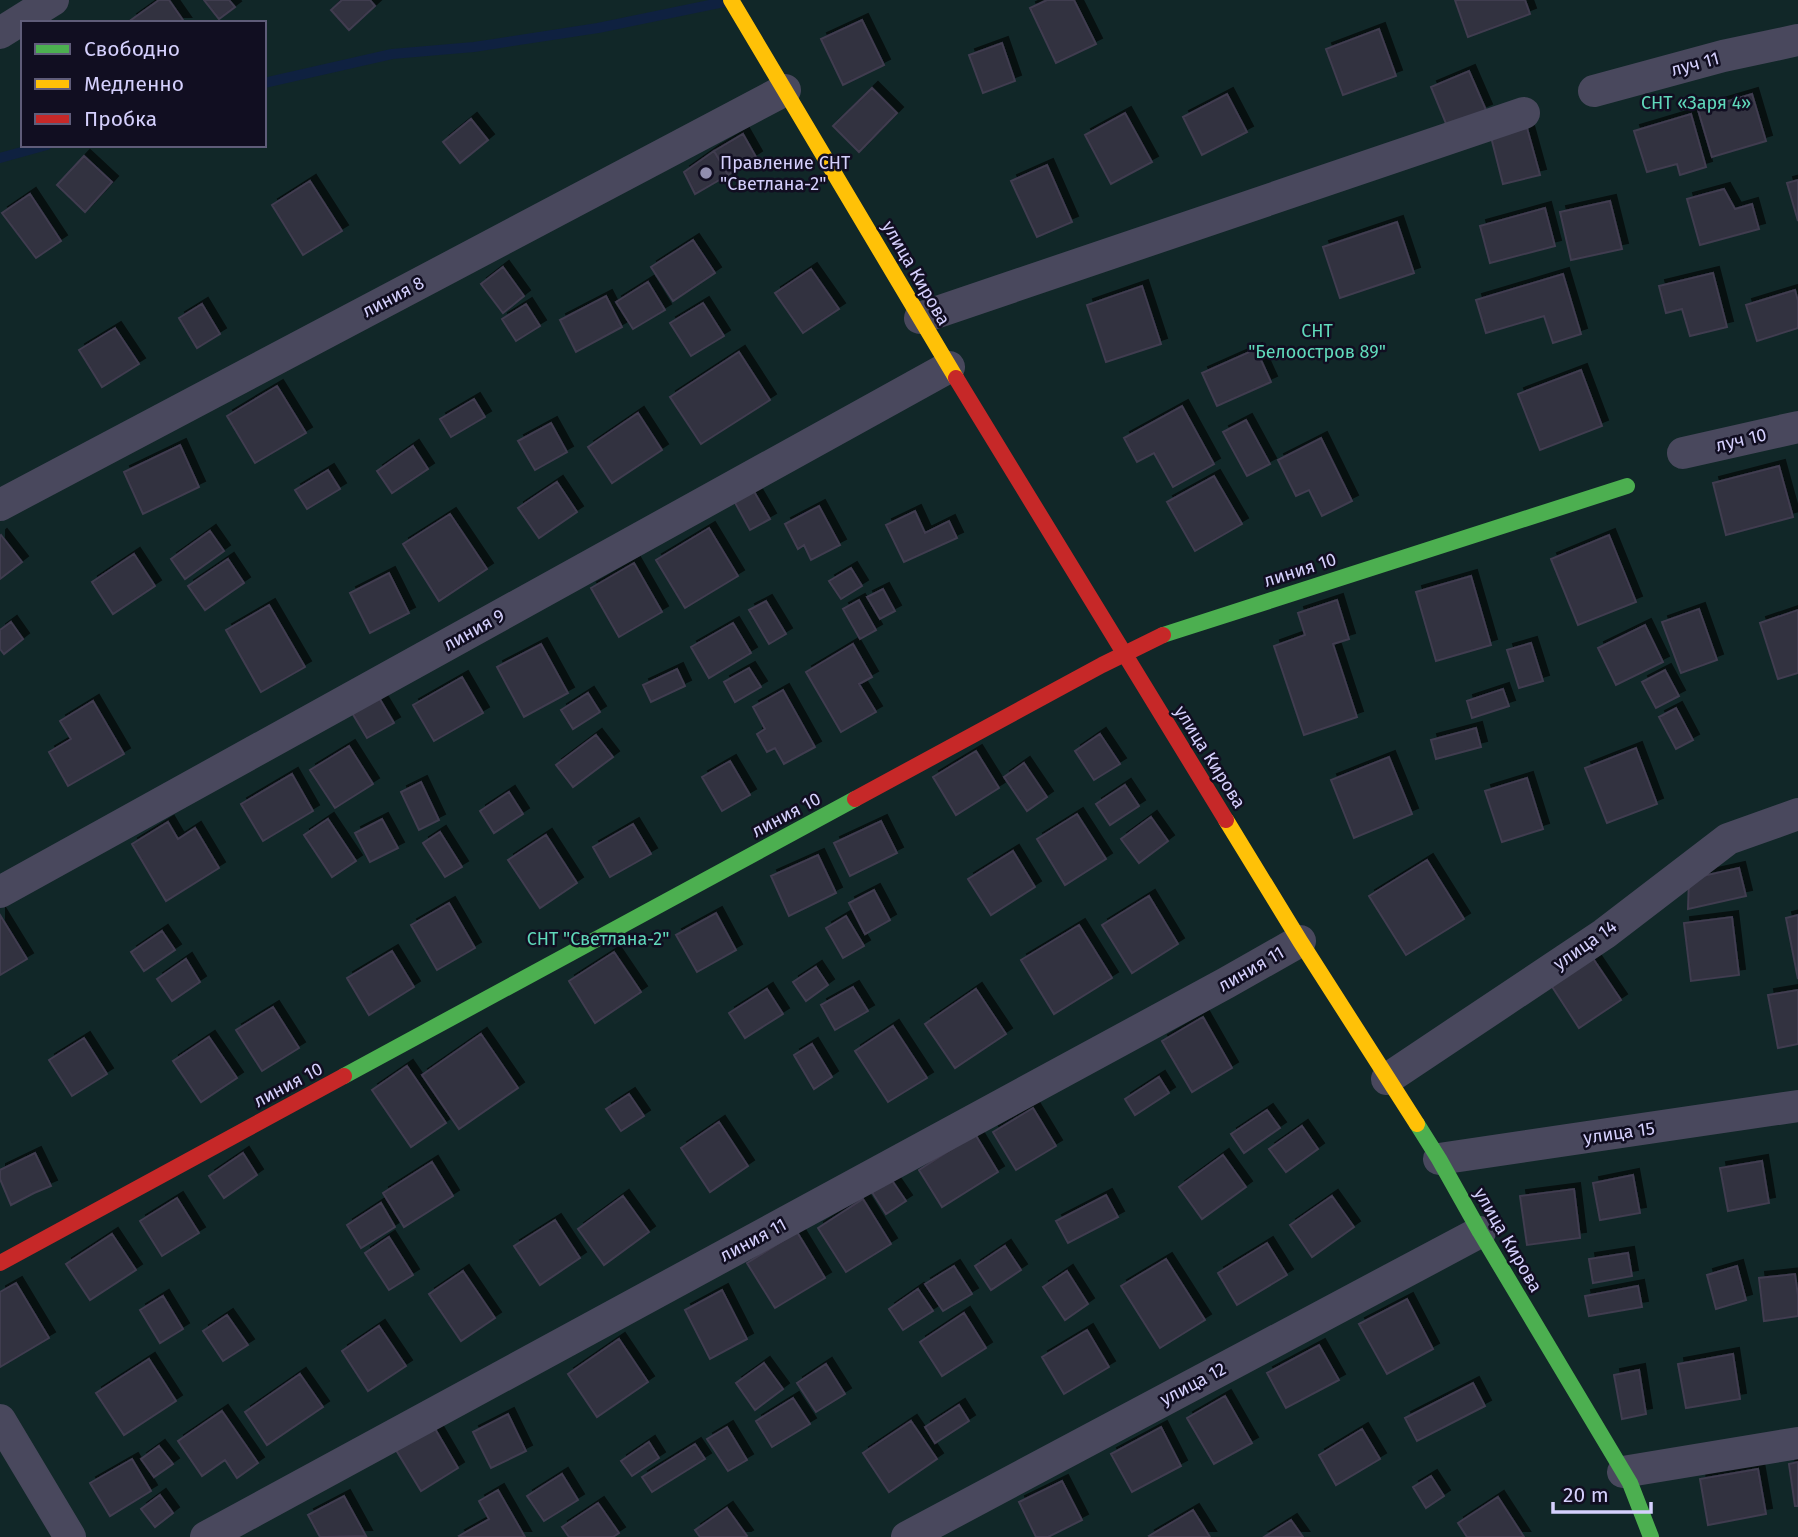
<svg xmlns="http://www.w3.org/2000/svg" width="1798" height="1537" viewBox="0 0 1798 1537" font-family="'Fira Sans',sans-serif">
  <defs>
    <filter id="shadow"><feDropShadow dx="6" dy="-6" stdDeviation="0" flood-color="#0009"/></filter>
  </defs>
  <rect width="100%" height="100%" fill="#14121d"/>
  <!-- green -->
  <path fill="#112728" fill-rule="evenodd" d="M0,0H1798V1537H0ZM23,23H264V145H23Z"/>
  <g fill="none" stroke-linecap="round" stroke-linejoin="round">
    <!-- stream -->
    <path stroke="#0f2140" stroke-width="10" d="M264,83L392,54L474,47L598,28L724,2
      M0,158L47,145"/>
  </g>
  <!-- building -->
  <path fill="#32303f" stroke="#403c50" stroke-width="2" filter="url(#shadow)" d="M159,0H169L185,23H133L131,20Z
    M204,0H229L235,7L219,19Z
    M342,0H370L375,6L349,30L331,10Z
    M1047,0H1074L1096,44L1056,63L1030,8Z
    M1455,0H1525L1530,14L1468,37Z
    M862,20L884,65L843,85L821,39Z
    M1379,29L1396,76L1343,95L1326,49Z
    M1002,43L1015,81L983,93L969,55Z
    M1469,71L1486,110L1447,126L1431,87Z
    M872,88L897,113L859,152L833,126Z
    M1227,94L1247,132L1202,155L1183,117Z
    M1752,94L1766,141L1712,157L1698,110Z
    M1125,113L1152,162L1111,184L1085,135Z
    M1691,114L1706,167L1680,175L1677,164L1647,172L1634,131Z
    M471,119L488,140L460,163L443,142Z
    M1527,128L1540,175L1503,184L1491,137Z
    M743,134L756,157L728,175L714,151Z
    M714,151L728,175L695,194L684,172Z
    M84,156L112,182L85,212L57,185Z
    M1047,165L1072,222L1037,237L1011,181Z
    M1798,180V221L1787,183Z
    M310,181L342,231L303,255L272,205Z
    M1724,189L1735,209L1752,204L1759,229L1700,245L1687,199Z
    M30,194L61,241L36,258L2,213Z
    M1610,201L1622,249L1571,260L1560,212Z
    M1545,208L1555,246L1490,263L1480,226Z
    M1397,222L1414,273L1340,298L1323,247Z
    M693,240L715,273L673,301L651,267Z
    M503,267L524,296L503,313L481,284Z
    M811,269L839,309L803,333L775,293Z
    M1713,273L1727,327L1690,336L1682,309L1666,313L1659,286Z
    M1563,274L1581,334L1553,343L1544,316L1486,333L1476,300Z
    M648,282L665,310L633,329L616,302Z
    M1142,286L1161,344L1106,362L1087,305Z
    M1795,290L1798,301V328L1757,341L1746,305Z
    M606,296L622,327L576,352L560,320Z
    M703,303L724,336L691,356L670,323Z
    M202,304L220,334L197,348L179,318Z
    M526,304L540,326L516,341L502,319Z
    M115,328L139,364L102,387L79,350Z
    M1256,349L1271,382L1217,406L1202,373Z
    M739,352L770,400L701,444L670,397Z
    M1581,370L1602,426L1540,450L1518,394Z
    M277,386L306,433L255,463L227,416Z
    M474,399L485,417L451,437L440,419Z
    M1182,406L1214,464L1173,487L1154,453L1137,462L1124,438Z
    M638,413L662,450L612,483L588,447Z
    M1246,420L1270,464L1247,476L1223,432Z
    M551,423L567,452L535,470L518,441Z
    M1321,438L1352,501L1322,516L1309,490L1296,496L1278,460Z
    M180,445L199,487L143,514L124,472Z
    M413,446L428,469L392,493L377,471Z
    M1779,466L1793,517L1726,535L1713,483Z
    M328,470L340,489L307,509L295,490Z
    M1214,476L1242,524L1195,551L1167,502Z
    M557,482L577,512L539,538L518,508Z
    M752,488L770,519L750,530L733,499Z
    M819,506L840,545L811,560L804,545L798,549L785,524Z
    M915,511L925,533L949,521L957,538L904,562L886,525Z
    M450,514L487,569L439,601L403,544Z
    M709,528L738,576L685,608L656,560Z
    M210,531L224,551L185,579L171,559Z
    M1,535L22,562L0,579V536Z
    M1609,535L1636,602L1578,625L1551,559Z
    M134,554L155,586L113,614L92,582Z
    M228,559L244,583L205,610L188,586Z
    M634,563L662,612L619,637L591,588Z
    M851,568L862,586L841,599L829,581Z
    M389,573L409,613L370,633L350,593Z
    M1471,576L1491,645L1436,661L1416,592Z
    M883,589L895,611L880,619L867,597Z
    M859,600L876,630L860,639L843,609Z
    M1337,600L1349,639L1333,644L1357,717L1304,735L1274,646L1305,635L1298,613Z
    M766,601L786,634L769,644L749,610Z
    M269,605L305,667L261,692L226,630Z
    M1699,609L1717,660L1681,673L1662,622Z
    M1798,610V673L1778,679L1760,623Z
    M11,622L23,639L4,654L0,649V630Z
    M733,623L751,653L709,678L691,647Z
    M1645,625L1663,662L1616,685L1598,648Z
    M1531,643L1543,681L1519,688L1507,650Z
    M541,644L568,693L524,717L497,667Z
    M853,644L872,677L859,684L876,712L841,732L806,672Z
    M749,668L761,687L735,702L724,682Z
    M677,669L685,686L651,702L643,685Z
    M1665,670L1679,696L1656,708L1642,682Z
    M462,677L483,713L434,741L413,705Z
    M1503,689L1509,706L1472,718L1467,701Z
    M783,690L815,747L784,764L775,748L767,752L757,734L765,729L753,707Z
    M588,693L600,712L573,729L561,710Z
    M378,696L394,723L367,738L351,711Z
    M93,701L124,754L68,786L49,752L71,739L60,721Z
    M1676,708L1693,740L1676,749L1659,717Z
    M1476,728L1481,747L1436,759L1431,740Z
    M1100,734L1120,764L1094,780L1075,751Z
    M596,735L613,757L573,787L556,765Z
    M349,746L373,784L335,808L310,770Z
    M1636,748L1657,804L1607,823L1585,768Z
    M976,751L999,788L956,815L933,777Z
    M1389,757L1412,814L1354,838L1331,780Z
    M730,761L750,795L722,811L702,777Z
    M1024,763L1047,797L1027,811L1004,777Z
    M292,774L313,811L263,841L241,804Z
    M1527,778L1543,829L1502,842L1485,791Z
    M421,782L439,820L419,830L401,792Z
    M1125,785L1139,806L1110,825L1096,804Z
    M509,792L523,814L494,833L480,811Z
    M1077,814L1106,859L1065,885L1037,839Z
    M1151,817L1168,841L1139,863L1121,839Z
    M328,819L356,861L332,877L304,835Z
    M382,819L398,848L370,862L355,833Z
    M881,821L897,853L850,876L834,843Z
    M168,822L178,839L195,828L219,868L166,901L132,844Z
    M633,824L651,854L610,877L593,847Z
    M440,832L462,867L445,877L423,843Z
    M546,835L577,883L540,908L508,860Z
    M1013,851L1035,887L991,915L968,879Z
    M818,855L836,893L789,916L771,876Z
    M1427,860L1464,919L1406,955L1369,896Z
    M1739,868L1746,896L1688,909L1689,879Z
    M874,890L890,920L865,934L849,903Z
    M1149,896L1178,944L1132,973L1102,925Z
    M449,903L475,948L437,970L411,925Z
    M716,913L736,950L697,972L676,935Z
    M0,915L27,959L0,975Z
    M1798,915V979L1786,918Z
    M846,916L864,946L843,958L826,928Z
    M1732,917L1739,975L1691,981L1684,923Z
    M1079,925L1112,978L1054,1014L1021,960Z
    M162,931L175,950L144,971L131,952Z
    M392,951L414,987L369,1015L347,978Z
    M614,952L641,992L595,1023L569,981Z
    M1592,957L1621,1000L1579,1028L1551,985Z
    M186,959L200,982L172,1001L157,979Z
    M816,967L828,985L806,1001L793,982Z
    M853,987L868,1011L835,1030L821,1005Z
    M767,989L783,1014L745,1038L729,1013Z
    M976,989L1006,1034L955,1068L925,1024Z
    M1798,990V1044L1778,1048L1768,995Z
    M273,1007L299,1048L262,1071L236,1030Z
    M1203,1017L1232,1068L1192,1092L1162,1041Z
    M893,1026L927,1078L888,1102L855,1051Z
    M481,1034L518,1088L459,1129L422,1075Z
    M209,1037L237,1078L201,1102L173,1061Z
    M84,1038L107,1074L72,1096L49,1060Z
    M812,1044L832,1077L814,1089L794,1055Z
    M407,1066L446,1123L411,1147L372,1090Z
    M1159,1077L1169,1093L1135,1115L1125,1099Z
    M629,1094L644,1116L621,1131L606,1109Z
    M1033,1108L1056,1146L1016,1170L993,1132Z
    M1267,1110L1280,1128L1244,1153L1231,1134Z
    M719,1122L748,1166L710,1192L681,1148Z
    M1302,1126L1318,1149L1286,1172L1269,1149Z
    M975,1134L998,1172L942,1207L919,1170Z
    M35,1153L51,1186L34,1193L11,1205L0,1179V1170Z
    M243,1153L257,1175L224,1198L209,1176Z
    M1223,1155L1246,1187L1202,1219L1179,1187Z
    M1762,1161L1769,1203L1728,1211L1720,1168Z
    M432,1162L453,1196L404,1227L383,1193Z
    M1633,1175L1640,1213L1600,1220L1593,1183Z
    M889,1176L906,1201L886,1214L870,1189Z
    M1574,1189L1580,1238L1527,1245L1520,1196Z
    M1106,1195L1118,1217L1068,1243L1056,1221Z
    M623,1196L649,1232L604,1265L578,1229Z
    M1332,1196L1354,1227L1312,1257L1290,1225Z
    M177,1198L199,1233L162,1256L140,1221Z
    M863,1199L891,1244L846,1272L818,1228Z
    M381,1203L395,1227L361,1248L347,1225Z
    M555,1220L580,1258L540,1285L514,1246Z
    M797,1232L825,1278L775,1308L747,1263Z
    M112,1234L136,1270L90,1300L66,1264Z
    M389,1237L413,1275L389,1290L365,1253Z
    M1267,1243L1287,1275L1237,1305L1218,1273Z
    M1005,1246L1021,1270L991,1290L975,1266Z
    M1628,1253L1632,1276L1593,1283L1589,1259Z
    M1166,1259L1205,1320L1160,1348L1121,1286Z
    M954,1266L972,1294L943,1311L925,1284Z
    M1737,1266L1746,1300L1716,1309L1707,1275Z
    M463,1271L495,1318L461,1341L429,1294Z
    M1067,1271L1088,1304L1065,1320L1043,1287Z
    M1795,1274L1798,1296V1316L1764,1321L1759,1278Z
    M16,1283L49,1338L0,1367V1292Z
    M1638,1286L1642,1307L1589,1316L1585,1296Z
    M918,1289L933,1311L903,1330L889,1309Z
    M722,1290L747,1339L710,1359L685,1310Z
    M163,1296L183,1329L160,1343L140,1310Z
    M1407,1299L1433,1349L1387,1374L1359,1324Z
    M964,1313L986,1348L942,1376L920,1342Z
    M227,1315L248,1345L223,1361L203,1331Z
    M379,1326L406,1366L368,1391L342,1351Z
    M1087,1330L1109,1367L1064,1394L1042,1357Z
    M619,1339L648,1382L597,1417L568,1374Z
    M1319,1345L1339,1380L1286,1408L1267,1373Z
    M1733,1354L1740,1399L1686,1408L1678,1364Z
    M149,1359L176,1401L124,1435L96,1393Z
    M764,1363L783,1389L755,1410L736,1383Z
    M826,1364L845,1394L816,1412L797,1383Z
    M1639,1370L1646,1414L1622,1419L1614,1375Z
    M300,1374L323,1407L267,1445L245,1412Z
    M1473,1383L1485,1406L1417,1441L1405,1418Z
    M1225,1396L1252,1443L1214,1464L1187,1418Z
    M793,1398L810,1424L772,1447L756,1421Z
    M959,1405L969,1421L935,1443L925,1427Z
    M222,1411L258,1463L237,1478L225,1460L202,1476L178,1441Z
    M508,1414L526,1451L491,1468L473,1432Z
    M911,1421L937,1459L889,1492L863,1453Z
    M434,1427L458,1468L421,1491L396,1450Z
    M727,1427L747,1460L728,1471L707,1439Z
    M1161,1427L1181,1466L1132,1492L1111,1454Z
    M1362,1429L1380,1459L1336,1485L1319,1455Z
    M649,1442L659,1458L632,1476L621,1461Z
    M695,1444L705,1459L652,1492L642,1477Z
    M159,1446L173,1464L154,1477L141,1459Z
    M132,1459L151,1491L110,1516L90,1483Z
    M1798,1462V1506H1795L1789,1464Z
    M1758,1469L1766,1514L1708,1525L1700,1479Z
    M562,1474L578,1500L544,1521L527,1496Z
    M1431,1476L1444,1496L1426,1508L1413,1487Z
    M1062,1481L1082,1520L1048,1537H1036L1019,1502Z
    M498,1490L525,1537H460L459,1536L489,1519L479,1501Z
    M160,1495L173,1513L155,1527L141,1509Z
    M344,1496L366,1536L320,1537L308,1515Z
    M1498,1497L1524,1537H1467L1458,1523Z
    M598,1503L619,1533L613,1537H569L562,1527Z
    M727,1508L747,1536L745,1537H700L695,1530Z
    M1193,1510L1210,1537H1150L1149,1536Z
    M1291,1520L1303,1537H1264Z"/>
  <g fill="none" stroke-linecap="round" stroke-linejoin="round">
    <!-- street -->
    <path stroke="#49485d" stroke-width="32" d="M0,33L53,0
      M1594,91L1723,56L1798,40
      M920,318L1524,113
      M1683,453L1798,427
      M0,505L785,90
      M0,892L949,367
      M1387,1079L1604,934L1728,839L1798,814
      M1439,1159L1798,1106
      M0,1420L70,1537
      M1623,1472L1798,1443
      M206,1537L1226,983L1300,941
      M907,1537L1480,1232"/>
    <!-- fast -->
    <path stroke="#4caf50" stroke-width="16" d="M1163,635L1627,486
      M344,1076L855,799
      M1417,1124L1439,1159L1480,1232L1630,1483L1651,1537"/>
    <!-- slow -->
    <path stroke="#ffc107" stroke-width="16" d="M731,0L956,378
      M1226,820L1300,941L1417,1124"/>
    <!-- jam -->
    <path stroke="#c62828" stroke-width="16" d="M956,378L1226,820
      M855,799L1102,665L1163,635
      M0,1263L344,1076"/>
  </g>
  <!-- markers -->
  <circle fill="#918eaf" stroke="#110e21" stroke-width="2.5" cx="706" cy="173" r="7"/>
  <g text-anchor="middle" stroke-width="5" stroke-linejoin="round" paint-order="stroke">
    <!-- street labels -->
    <g font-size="18" fill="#d5d0fd" stroke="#110e21">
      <text transform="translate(1695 64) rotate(-15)" y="6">луч 11</text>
      <text transform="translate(916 273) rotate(60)" y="6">улица Кирова</text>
      <text transform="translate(393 297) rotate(-28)" y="6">линия 8</text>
      <text transform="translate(1741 440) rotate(-13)" y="6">луч 10</text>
      <text transform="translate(1300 570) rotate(-18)" y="6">линия 10</text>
      <text transform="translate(474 630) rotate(-29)" y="6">линия 9</text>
      <text transform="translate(1210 757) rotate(58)" y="6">улица Кирова</text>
      <text transform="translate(786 815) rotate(-28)" y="6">линия 10</text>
      <text transform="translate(1585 945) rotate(-35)" y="6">улица 14</text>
      <text transform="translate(1251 969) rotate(-30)" y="6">линия 11</text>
      <text transform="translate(288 1085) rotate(-28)" y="6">линия 10</text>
      <text transform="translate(1619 1133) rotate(-8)" y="6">улица 15</text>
      <text transform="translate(753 1240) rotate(-28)" y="6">линия 11</text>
      <text transform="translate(1508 1240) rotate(60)" y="6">улица Кирова</text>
      <text transform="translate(1193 1384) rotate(-28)" y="6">улица 12</text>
    </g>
    <!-- park labels -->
    <g font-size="18" fill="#60d9bb" stroke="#110e21">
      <text x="1696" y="109">СНТ «Заря 4»</text>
      <text x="1317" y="337">СНТ<tspan x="1317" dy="21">"Белоостров 89"</tspan></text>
      <text x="598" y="945">СНТ "Светлана-2"</text>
    </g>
    <!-- poi labels -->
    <g font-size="18" fill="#d5d0fd" stroke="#110e21" text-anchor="start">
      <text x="720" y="169">Правление СНТ<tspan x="720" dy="21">"Светлана-2"</tspan></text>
    </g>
  </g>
  <!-- legend -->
  <rect x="21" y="21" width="245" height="126" fill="#110e21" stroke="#5f5c79" stroke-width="2"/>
  <rect x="35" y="44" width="35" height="10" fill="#4caf50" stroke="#5f5c79" stroke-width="2"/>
  <text x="84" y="56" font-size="21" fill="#d5d0fd">Свободно</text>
  <rect x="35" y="79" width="35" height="10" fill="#ffc107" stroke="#5f5c79" stroke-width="2"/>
  <text x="84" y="91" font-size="21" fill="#d5d0fd">Медленно</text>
  <rect x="35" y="114" width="35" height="10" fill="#c62828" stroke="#5f5c79" stroke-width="2"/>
  <text x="84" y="126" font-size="21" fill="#d5d0fd">Пробка</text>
  <!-- scale -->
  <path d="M1553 1502v10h98v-10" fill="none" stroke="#d5d0fd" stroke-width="3.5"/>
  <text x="1563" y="1502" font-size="21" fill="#d5d0fd" stroke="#110e21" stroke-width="5" paint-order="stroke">20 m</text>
</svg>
